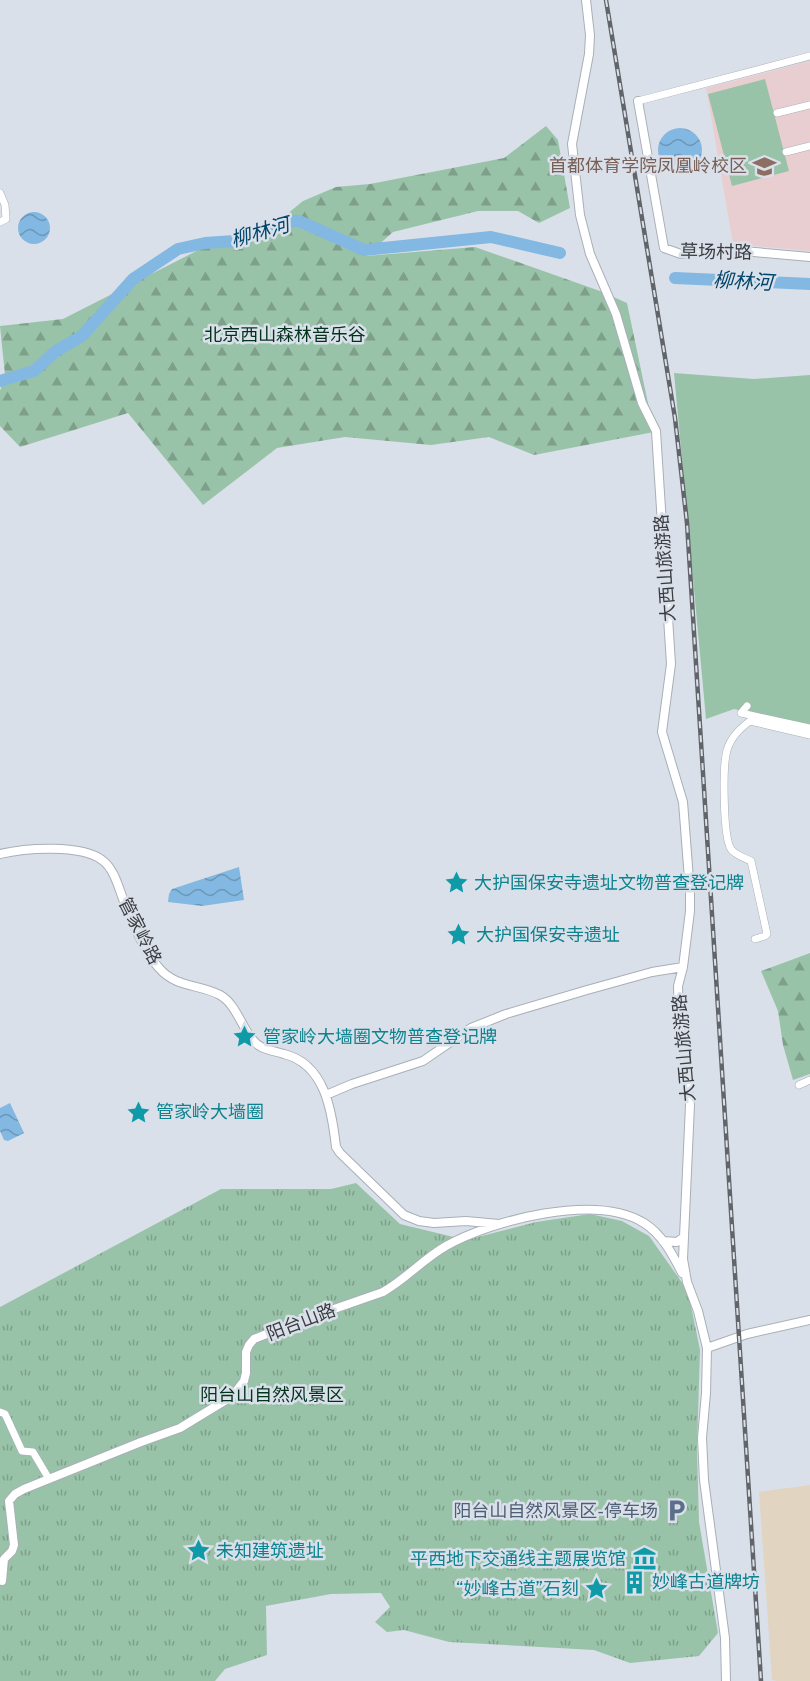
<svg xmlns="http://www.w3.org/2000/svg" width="810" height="1681" viewBox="0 0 810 1681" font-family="'Public Sans','Noto Sans SC',sans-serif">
  <defs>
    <pattern id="forest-firs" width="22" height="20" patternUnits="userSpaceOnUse" patternTransform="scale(1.5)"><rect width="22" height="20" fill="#99c3a8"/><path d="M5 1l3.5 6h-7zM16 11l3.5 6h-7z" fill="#7ea08a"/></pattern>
    <pattern id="park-tufts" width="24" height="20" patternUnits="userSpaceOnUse" patternTransform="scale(1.5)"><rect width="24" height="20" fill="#99c3a8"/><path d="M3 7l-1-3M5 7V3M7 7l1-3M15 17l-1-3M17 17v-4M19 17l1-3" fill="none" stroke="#7ea08a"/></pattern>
    <pattern id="water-waves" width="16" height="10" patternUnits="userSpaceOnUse" patternTransform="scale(1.5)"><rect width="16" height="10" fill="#82b8e1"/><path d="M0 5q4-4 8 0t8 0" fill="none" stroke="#6b97b8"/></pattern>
  </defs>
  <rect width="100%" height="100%" fill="#dae0e9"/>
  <!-- commercial -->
  <path fill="#e1d4c1" d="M810,1485V1681H777L772,1680L759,1492Z"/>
  <!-- education -->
  <path fill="#e9ced1" d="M810,61V251L733,244L706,88Z"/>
  <!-- grass -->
  <path fill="#99c3a8" d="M765,79L789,171L732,186L708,94Z
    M674,373L754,379L810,375V726L734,709L706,719Z"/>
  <!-- forest -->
  <path fill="url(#forest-firs)" d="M546,126L558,140L570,208L539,223L518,211H478L393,232L366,256L475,247L600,291L627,303L654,432L534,455L489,437L431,445L345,437L277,448L203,505L128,413L20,447L0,426V391L5,375L0,326L63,319L216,241L281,219L303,201L336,187L370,184L504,158Z
    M810,953V1074L793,1080L783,1045L778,1011L761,971Z"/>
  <!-- park -->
  <path fill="url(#park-tufts)" d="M356,1183L400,1224L466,1240L536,1222L590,1214L622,1221L649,1236L688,1291L700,1350L697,1449L699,1522L718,1633L699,1656L630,1663L594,1650L449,1642L404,1630L387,1632L375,1622L390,1607L381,1593L331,1594L266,1606L267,1655L225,1669L215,1681H0V1307L221,1189H331Z"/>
  <!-- water -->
  <path fill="url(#water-waves)" d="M658 150a22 22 0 1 1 44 0a22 22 0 1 1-44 0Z
    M18 228a16 16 0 1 1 32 0a16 16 0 1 1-32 0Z
    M239,867L244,900L202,906L168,902L169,894L172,889Z
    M10,1103L24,1133L8,1141L4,1140L0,1131V1108Z"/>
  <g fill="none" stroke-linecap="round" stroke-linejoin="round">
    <!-- river -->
    <path stroke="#82b8e1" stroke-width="12" d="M675,278L810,284
      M0,381L34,371L56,351L82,336L133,279L178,249L205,243L235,241L291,221H299L364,250L491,237L560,253"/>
    <defs>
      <path id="minor" d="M638,101L810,56
        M777,113L810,105
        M786,152L810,146
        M0,193L5,205L6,219L0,222
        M747,706L741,713L810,728
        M755,939L765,936L767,934L751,861C745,858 735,855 731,849C723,837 723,771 726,755C728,741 739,729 750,721L810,735
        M799,1085L810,1080
        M0,1412L5,1414L22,1451L33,1452L49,1479"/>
      <path id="tertiary" d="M586,0L590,35L589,54L572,144L580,215L590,254L616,314L642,403L656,431L671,664L662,732L683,802L690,892V911L683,967L678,986L679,1019L690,1105L683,1259L687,1282L698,1311L707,1348L706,1393L702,1438L704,1480L725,1638L726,1681
        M638,101L664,248L681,254L732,250L810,257
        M0,854C25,848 81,844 102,860C115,869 119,890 125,904C133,923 145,953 159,968C176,988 200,984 220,995C236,1004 241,1026 252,1039C260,1050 272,1050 284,1054C325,1064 332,1111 336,1147L340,1153L404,1215L419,1221L434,1223L466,1221L499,1224
        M326,1095L352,1084L423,1061L471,1028L506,1014L587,990L652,972L683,967
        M663,1241L677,1242L684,1237
        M707,1348L747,1334L810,1320
        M2,1581L4,1559L12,1551L14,1545L9,1501L15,1494L24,1489L141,1442L180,1428L226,1400L235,1393L244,1381L246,1373V1352L249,1345L254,1339L291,1324L383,1292C406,1279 423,1259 446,1246C492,1220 596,1193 644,1223C662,1234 673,1255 682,1273"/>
    </defs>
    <!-- minor casing -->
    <use href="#minor" stroke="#a9afb7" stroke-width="8"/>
    <!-- tertiary casing -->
    <use href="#tertiary" stroke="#a9afb7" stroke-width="10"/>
    <!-- minor -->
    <use href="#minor" stroke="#fff" stroke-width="7"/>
    <!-- tertiary -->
    <use href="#tertiary" stroke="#fff" stroke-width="8"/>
    <defs>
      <path id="rail" d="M606,0L675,418L687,523L761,1681"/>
    </defs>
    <!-- rail casing -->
    <use href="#rail" stroke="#616469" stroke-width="4.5"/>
    <!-- rail -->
    <use href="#rail" stroke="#dae0e9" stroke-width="2" stroke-dasharray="7" stroke-linecap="butt"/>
  </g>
  <!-- icons -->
  <defs>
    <symbol id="university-bare" viewBox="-9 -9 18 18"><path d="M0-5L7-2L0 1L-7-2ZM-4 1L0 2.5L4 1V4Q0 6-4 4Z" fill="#8d6e63" stroke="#dae0e9" stroke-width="2.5" paint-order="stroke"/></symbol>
    <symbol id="sight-bare" viewBox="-9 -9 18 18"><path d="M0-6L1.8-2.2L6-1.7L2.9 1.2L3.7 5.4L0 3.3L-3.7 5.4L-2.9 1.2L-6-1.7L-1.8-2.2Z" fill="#0f9aa8" stroke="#dae0e9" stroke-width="2.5" paint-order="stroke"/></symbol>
    <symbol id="parking-bare" viewBox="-9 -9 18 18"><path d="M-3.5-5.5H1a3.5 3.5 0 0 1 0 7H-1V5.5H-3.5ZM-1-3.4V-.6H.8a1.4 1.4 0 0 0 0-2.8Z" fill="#5c6f8a" stroke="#dae0e9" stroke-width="2.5" paint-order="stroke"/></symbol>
    <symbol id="museum-bare" viewBox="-9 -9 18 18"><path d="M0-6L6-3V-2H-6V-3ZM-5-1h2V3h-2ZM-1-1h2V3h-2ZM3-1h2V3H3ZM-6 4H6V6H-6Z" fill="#0f9aa8" stroke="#dae0e9" stroke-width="2.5" paint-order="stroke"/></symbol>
    <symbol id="building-bare" viewBox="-9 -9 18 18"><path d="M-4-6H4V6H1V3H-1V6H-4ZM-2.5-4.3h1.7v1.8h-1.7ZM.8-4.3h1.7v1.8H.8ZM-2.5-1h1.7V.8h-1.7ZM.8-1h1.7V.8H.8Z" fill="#0f9aa8" stroke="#dae0e9" stroke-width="2.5" paint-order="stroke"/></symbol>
  </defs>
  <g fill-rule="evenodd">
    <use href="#university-bare" x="748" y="150" width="33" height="33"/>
    <use href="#sight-bare" x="440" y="866" width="33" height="33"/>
    <use href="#sight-bare" x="442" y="918" width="33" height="33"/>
    <use href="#sight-bare" x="228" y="1020" width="33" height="33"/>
    <use href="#sight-bare" x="122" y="1096" width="33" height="33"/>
    <use href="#parking-bare" x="660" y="1494" width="33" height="33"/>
    <use href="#sight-bare" x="182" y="1534" width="33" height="33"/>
    <use href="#museum-bare" x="628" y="1542" width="33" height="33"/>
    <use href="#building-bare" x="618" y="1566" width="33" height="33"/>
    <use href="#sight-bare" x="580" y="1572" width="33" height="33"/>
  </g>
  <g text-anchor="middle" stroke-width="5" stroke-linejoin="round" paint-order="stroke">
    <!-- education labels -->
    <g font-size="18" fill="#785e54" stroke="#dae0e9" text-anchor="end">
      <text x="747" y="172">首都体育学院凤凰岭校区</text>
    </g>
    <!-- street labels -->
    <g font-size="18" fill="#3a3c40" stroke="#dae0e9">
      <text transform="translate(716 252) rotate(1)" y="6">草场村路</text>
      <text transform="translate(665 568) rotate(-94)" y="6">大西山旅游路</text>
      <text transform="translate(140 931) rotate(63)" y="6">管家岭路</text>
      <text transform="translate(684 1048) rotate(-95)" y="6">大西山旅游路</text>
      <text transform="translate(301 1322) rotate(-21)" y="6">阳台山路</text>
    </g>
    <!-- park labels -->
    <g font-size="18" fill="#01331b" stroke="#dae0e9">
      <text x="285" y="341">北京西山森林音乐谷</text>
      <text x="272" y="1401">阳台山自然风景区</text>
    </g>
    <!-- culture labels -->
    <g font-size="18" fill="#0d838f" stroke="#dae0e9" text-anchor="start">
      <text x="474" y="889">大护国保安寺遗址文物普查登记牌</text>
      <text x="476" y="941">大护国保安寺遗址</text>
      <text x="263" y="1043">管家岭大墙圈文物普查登记牌</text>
      <text x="156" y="1118">管家岭大墙圈</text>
      <text x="216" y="1557">未知建筑遗址</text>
      <text x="626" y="1565" text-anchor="end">平西地下交通线主题展览馆</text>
      <text x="652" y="1588">妙峰古道牌坊</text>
      <text x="579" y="1595" text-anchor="end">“妙峰古道”石刻</text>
    </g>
    <!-- service labels -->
    <g font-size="18" fill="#4e5e75" stroke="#dae0e9" text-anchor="end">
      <text x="658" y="1517">阳台山自然风景区-停车场</text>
    </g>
    <!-- water labels -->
    <g font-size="20" font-style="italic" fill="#00456c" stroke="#dae0e9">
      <text transform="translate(260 232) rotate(-16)" y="7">柳林河</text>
      <text transform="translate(743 281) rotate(3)" y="7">柳林河</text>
    </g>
  </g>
</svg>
